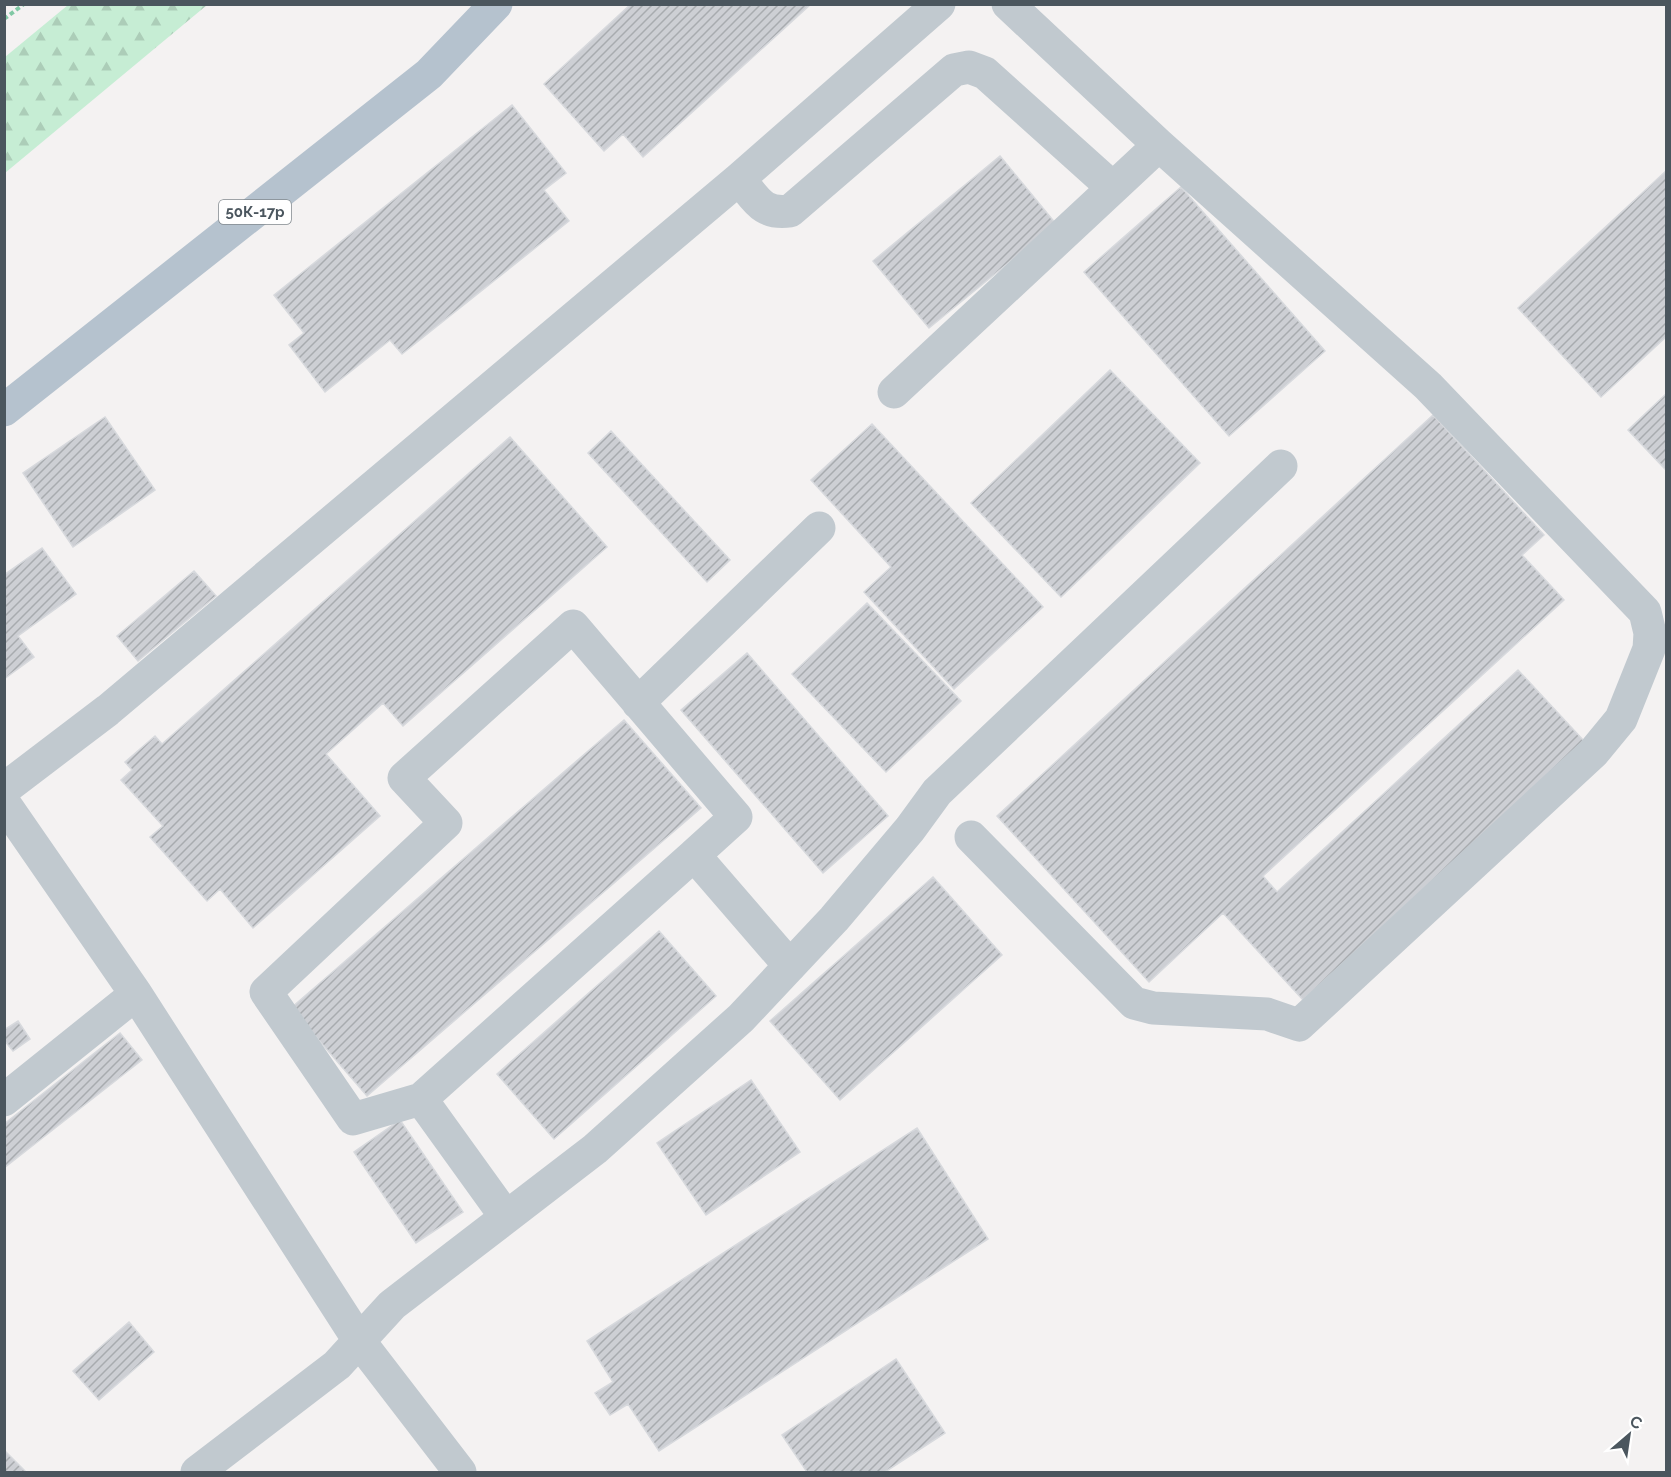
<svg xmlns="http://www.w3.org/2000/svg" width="1671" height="1477" viewBox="0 0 1671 1477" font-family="Raleway,sans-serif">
  <defs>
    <pattern id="forest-firs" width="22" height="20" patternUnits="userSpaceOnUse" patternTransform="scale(1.5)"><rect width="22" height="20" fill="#c6edd4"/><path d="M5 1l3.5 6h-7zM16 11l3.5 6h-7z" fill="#accdb8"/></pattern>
    <pattern id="building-hatch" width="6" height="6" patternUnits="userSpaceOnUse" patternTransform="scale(1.5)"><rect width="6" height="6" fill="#cdcfd4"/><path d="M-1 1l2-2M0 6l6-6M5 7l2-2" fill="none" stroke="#a8abaf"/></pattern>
  </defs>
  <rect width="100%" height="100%" fill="#f4f2f2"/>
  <!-- forest -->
  <path fill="url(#forest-firs)" d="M68,5H207L5,173V57Z"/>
  <!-- building -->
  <path fill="url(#building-hatch)" stroke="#d7d9dd" stroke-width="1.5" d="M631,4H811L643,157L623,134L604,151L544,84Z
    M512,105L566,173L544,190L569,221L402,354L390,340L325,392L289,345L304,333L274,295Z
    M1000,156L1056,224L929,328L873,261Z
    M1666,171V337L1601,397L1518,308Z
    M1181,187L1325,351L1229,436L1084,272Z
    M1110,370L1200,463L1061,597L971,503Z
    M1666,394V470L1628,430Z
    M1433,415L1544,535L1522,555L1564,600L1263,876L1277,892L1518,670L1584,741L1303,1000L1223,913L1149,982L997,816Z
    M105,417L155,490L73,547L23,473Z
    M872,424L1043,607L954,689L864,592L891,567L811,480Z
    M611,431L730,560L707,582L588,453Z
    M510,437L607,547L403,726L383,703L326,754L380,816L253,928L220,889L207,901L150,837L163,826L121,780L132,770L125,762L155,736L162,744Z
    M42,548L76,594L18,636L34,657L4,679V575Z
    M194,571L216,596L138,661L117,636Z
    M867,603L961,701L886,772L792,674Z
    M747,653L888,816L823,873L681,710Z
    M624,720L701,808L367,1096L291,1008Z
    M933,877L1002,955L840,1100L770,1021Z
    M659,931L716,996L554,1139L497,1074Z
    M18,1021L30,1039L13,1051L4,1040V1030Z
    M120,1033L142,1060L4,1168V1124Z
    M751,1080L800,1152L706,1215L657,1143Z
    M400,1120L463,1212L416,1243L354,1152Z
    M917,1128L988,1239L659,1451L628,1404L610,1415L595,1393L613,1382L587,1341Z
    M129,1322L154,1352L99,1400L73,1371Z
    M896,1359L945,1433L885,1472H807L782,1435Z
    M4,1450L25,1471L24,1472H4Z"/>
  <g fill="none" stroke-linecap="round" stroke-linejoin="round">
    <!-- path -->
    <path stroke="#80c8a4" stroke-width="4" stroke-dasharray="4.5 3" stroke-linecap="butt" d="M4,19L24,4"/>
    <!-- minor -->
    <path stroke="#c1c9cf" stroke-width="33" d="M739,179C756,198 761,215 790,211L954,70L969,67L985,73L1113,188L1159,145
      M894,392L1113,188
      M638,703L819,528
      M4,789L108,710L739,179L939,4
      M4,803L136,994L360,1342L460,1472
      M971,837L1134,1003L1153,1008L1267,1014L1299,1025L1593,753L1621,719L1649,649L1650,633L1645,612L1428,386L1159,145L1008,4
      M421,1099L353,1119L266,992L446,823L404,778L573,626L736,817L694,855
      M4,1100L136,994
      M506,1217L421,1099L694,855L790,966
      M197,1472L337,1365L392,1305L595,1149L741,1018L834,919L910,829L937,792L1281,466"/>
    <!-- major -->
    <path stroke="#b5c2ce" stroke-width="33" d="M4,410L429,74L496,4"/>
  </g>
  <g text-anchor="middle" stroke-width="4.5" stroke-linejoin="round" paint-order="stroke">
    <!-- shield labels -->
    <rect fill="#fff" stroke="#81898e" stroke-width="1.5" x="219" y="200" width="72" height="24" rx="4.5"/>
    <g font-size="15" font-weight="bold" fill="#4b565e">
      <text x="255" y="217">50К-17р</text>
    </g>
  </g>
  <!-- border -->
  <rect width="1671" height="1477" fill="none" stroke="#4b565e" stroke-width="12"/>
  <!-- north arrow -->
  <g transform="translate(1629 1435) rotate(29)" stroke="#ffffff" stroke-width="4.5" paint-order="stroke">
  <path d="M0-4.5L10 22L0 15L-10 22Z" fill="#4b565e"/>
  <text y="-9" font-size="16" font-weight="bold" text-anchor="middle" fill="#4b565e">С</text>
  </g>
</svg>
